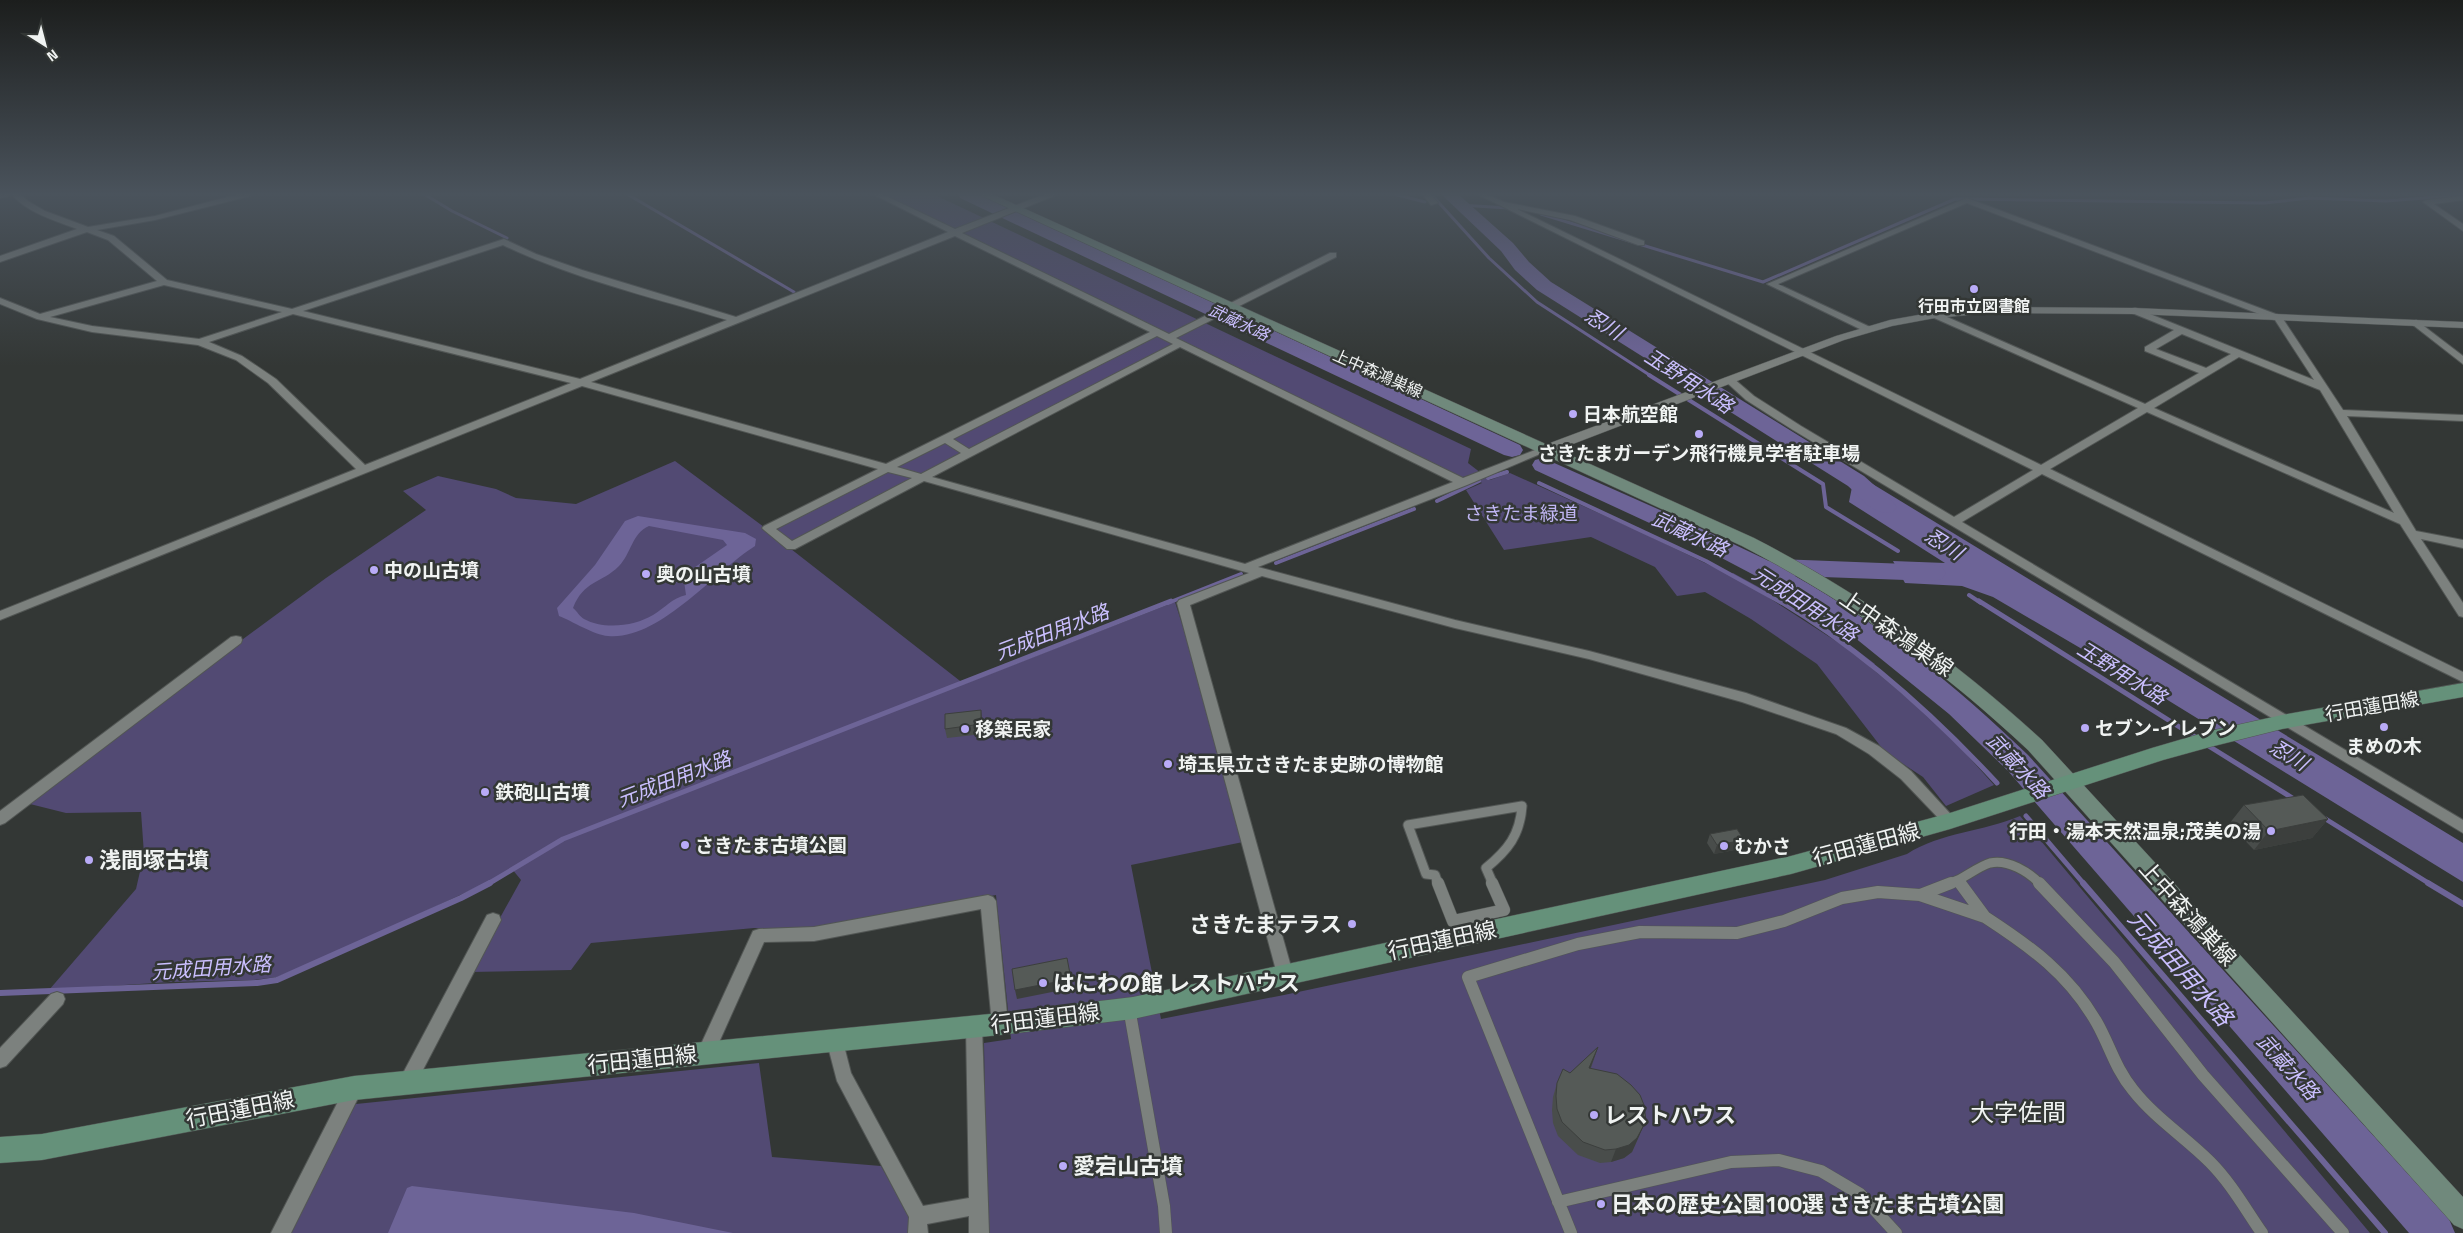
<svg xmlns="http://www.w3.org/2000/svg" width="2463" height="1233" viewBox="0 0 2463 1233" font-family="'Titillium Web','Noto Sans JP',sans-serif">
  <rect width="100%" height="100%" fill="#333735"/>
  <!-- green -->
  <path fill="#524a73" d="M882,194H933L1471,449L1468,463L1490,480L1510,473L1634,529L1637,527L1655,536L1653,538L1730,575L1733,573L1766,591L1763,594L1845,647L1850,645L1875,664L1870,667L1941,726L1994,785L1946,806L1923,777L1885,752L1817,664L1751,619L1705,592L1677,596L1655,567L1591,537L1504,550L1466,490L1482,483L1469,475L1460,478L1187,344L791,549L964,684L1175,602L1207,702L1243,842L1131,865L1161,1019L1284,995L1825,880L1907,854C1941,832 1983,832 2020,816L2370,1233H987L984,1043L1011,1039L996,895L810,931L754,928L591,943L571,970L470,972L521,880L512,869L492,880L345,949L277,977L254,980L170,982L49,990L136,889L144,854L141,812L66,813L26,803L144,712L326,578L426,510L403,491L438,476L496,489L516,498L576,504L675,461L764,527L1156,330Z
    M759,1063L772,1157L881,1166L913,1223V1233H288L343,1120L356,1104Z"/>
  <!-- water -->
  <path fill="#6d6497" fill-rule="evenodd" d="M1866,480L2463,843V882L2140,683L1993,597L1962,586L1905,583L1893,561L1945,563L1849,502L1852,487Z
    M638,516L745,533L756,539L755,546C715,571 659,641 608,636C594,635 572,621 559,616L557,608L595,565L625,521ZM649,526L723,540L727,545L675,581V583L684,581L686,595C672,598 665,608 653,615C635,626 604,630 584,619C580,617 577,611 573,608C584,580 601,584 619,566C631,554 632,533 649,526Z
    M412,1186L634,1213L733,1233H388L407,1188Z"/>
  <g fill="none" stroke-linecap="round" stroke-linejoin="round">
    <!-- stream-far3 -->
    <path stroke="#6d6497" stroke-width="3" d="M424,194L452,211L507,238
      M627,194L794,292
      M1394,194L1425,202
      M1431,194L1489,258L1537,302L1651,376
      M1459,205L1509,208
      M1541,214L1763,282L1955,199L2264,203L2310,198L2386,201L2463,195"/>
    <!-- stream-far2 -->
    <path stroke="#6d6497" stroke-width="4" d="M1649,375L1823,484L1826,507L1898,551
      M1488,478L1507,472
      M1539,483L1706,561L1782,603
      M1437,501L1479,481
      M1276,563L1414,509
      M1969,595L1981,603
      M1168,603L1241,574"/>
    <!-- stream-far1 -->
    <path stroke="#6d6497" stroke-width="5" d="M1780,601C1862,650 1932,713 1997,783
      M1979,601L2197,738
      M2207,745L2294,799
      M2026,816L2084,884
      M2324,818L2430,884
      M488,884L563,839L1171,601"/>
    <!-- stream -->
    <path stroke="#6d6497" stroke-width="6" d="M2083,883L2385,1233
      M2428,883L2463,904
      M0,993L257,983L277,980L461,898L490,883"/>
    <!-- river -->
    <path fill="#6d6497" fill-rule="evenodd" d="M958,194H979L1520,445L1523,450L1520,455L1512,457L1504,455L960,198Z
      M1441,194H1458L1513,243L1529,262L1551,282L1864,476L1893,502L1897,507L1893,512C1874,517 1861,498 1848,486L1537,290L1515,270L1501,251Z
      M1543,458L1687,522L1769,561L1775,559L1933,565L1942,567L1946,573L1942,579L1933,581L1795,576C1881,624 1957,687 2028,755L2449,1219L2455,1233H2409L2008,771L1949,714L1854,637L1786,592L1697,545L1535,470L1532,465L1535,460Z"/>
    <defs>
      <path id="pedestrian-far1" d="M1958,880L1961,884
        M1958,880C1968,875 1980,866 1990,863C2008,859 2029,872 2040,884
        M1438,884L1435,875L1426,874L1408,825L1522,806C1520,835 1508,850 1486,868L1493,884
        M1948,884L1958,880"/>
      <path id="pedestrian" d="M1438,883L1453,921L1504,910L1492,883
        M1951,883L1920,895L1985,917L1960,883
        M2039,883L2114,962L2203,1075L2343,1233
        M1985,917C2031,947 2069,974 2097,1023C2110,1046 2115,1068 2133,1090C2155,1118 2185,1137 2210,1162C2231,1183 2246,1210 2262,1233
        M1131,1019L1164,1206L1166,1233
        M1558,1202L1731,1162L1779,1160L1821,1171L1860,1194L1896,1233
        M1571,1233L1468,977L1578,944L1640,932L1737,933L1784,921L1842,898L1878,892L1920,895"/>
      <path id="minor" d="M0,194H20L28,201L45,211L88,227L155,216L239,194H251L250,196L155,220L97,230L114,236L167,280L292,309L504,239L536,254L582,270L736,317L948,232L873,194H882L955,229L1045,194H1055L1054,196L962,233L1169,334L1330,253H1336V257L1176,338L1463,478L1543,447H1551L1552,449L1467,485L1258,567L1455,620L1589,651L1746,693L1846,728L1879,746L1911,771L1957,821L1955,825L1950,827L1945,825L1901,779L1869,754L1836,734L1742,702L1589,659L1455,628L1262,576L1190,605L1293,974L1291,979L1285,981L1279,979L1277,974L1177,603L1179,600L1249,573L924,481L795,549H787L764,530L762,528L764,526L878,469L582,386L0,620V611L356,469L268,383L236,360L198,345L92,332L37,319L0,304V298L40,314L157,281L108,240L87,232L0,262V256L77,229C54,220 30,214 12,195L0,198ZM955,236L1150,332L886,464L591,382ZM503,245C574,279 652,297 727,320L580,379L303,311ZM164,285L282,312L199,339L92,326L50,317ZM293,314L571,383L365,465L276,379L242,356L209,342ZM1157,336L1173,344L969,449L953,439ZM1180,347L1453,482L1245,564L932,477ZM945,443L961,453L921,474L897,467ZM888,472L912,478L792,541L776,529Z
        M1422,194H1430L1438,203L1431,205Z
        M1477,194H1486L1504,202L1575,216L1644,241V245H1638L1570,220L1517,209L2041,465L2138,408L1932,317V313H1938L2145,404L2199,373L2145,351V347L2174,330L2132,313V309L2135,308L2314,380L2275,320L1967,203L1778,284L1870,327V331H1864L1767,284L1967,198L2281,316L2343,410L2463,415V421L2347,416L2416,531L2463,540V548L2421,539L2463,603V617L2459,616L2400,524L2147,412L2050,469L2463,672V682L2042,474L1962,522L2463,820V833L1793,430L1746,400L1724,380L1725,378H1733L1754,396L1801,426L1954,517L2033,470ZM2182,334L2231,354L2206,368L2156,349ZM2239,357L2320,390L2394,513L2154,408Z
        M2463,196V200L2434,204L2463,224V231L2423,202L2427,200Z
        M2416,320L2463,356V364L2413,325L2411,323Z
        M236,636L241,637L242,640L241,643L5,823L0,825V811L231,637Z
        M988,895L993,897L996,901L1008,1024L1006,1029L1000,1031L994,1029L992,1024L981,909L814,941L764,942L712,1058L706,1061L700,1058L697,1053L753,931L759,929L814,927Z
        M493,913L499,915L501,920L413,1089L407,1091L401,1089L398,1083L401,1077L487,915Z
        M57,992L63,994L65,999L63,1004L6,1066L0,1068V1048L51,994Z
        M974,1020L980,1022L982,1027L989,1233H969V1216L927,1224L928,1233H908L909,1217L837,1081L826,1039L829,1034L835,1031L841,1034L851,1073L923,1206L969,1198L966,1027L968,1022Z
        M354,1080L360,1082L363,1088L291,1233H271L348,1082Z"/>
      <path id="tertiary" d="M1991,307L2135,308L2463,322V328L2135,314L1991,313L1935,318L1892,326L1844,340L1552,452H1542L1541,449L1542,446L1836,336L1890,320L1935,312Z"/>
      <path id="secondary" d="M978,194H992L1754,538C1860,593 1954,659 2042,740L2463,1197V1229L2454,1225L2028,750C1941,668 1848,601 1742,546Z"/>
      <path id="primary" d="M2463,683V697L2282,729L2210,747L2163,760L1950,829L1791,874L1133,1019L1000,1035L354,1100L42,1160L0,1163V1137L42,1134L354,1076L1000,1013L1133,997L1791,856L1950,813L2152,748L2210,731L2282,715Z"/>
    </defs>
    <!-- pedestrian-far1 casing -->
    <use href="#pedestrian-far1" stroke="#525654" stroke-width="11"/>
    <!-- pedestrian casing -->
    <use href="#pedestrian" stroke="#525654" stroke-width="13"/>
    <!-- minor casing -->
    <use href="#minor" stroke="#525654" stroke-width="2"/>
    <!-- tertiary casing -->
    <use href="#tertiary" stroke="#525654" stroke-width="1"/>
    <!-- secondary casing -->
    <use href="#secondary" stroke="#525654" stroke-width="1"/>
    <!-- primary casing -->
    <use href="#primary" stroke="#525654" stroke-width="1"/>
    <!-- pedestrian-far1 -->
    <use href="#pedestrian-far1" stroke="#7c817e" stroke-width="9"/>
    <!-- pedestrian -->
    <use href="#pedestrian" stroke="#7c817e" stroke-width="12"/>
    <!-- minor -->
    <use href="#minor" fill="#7c817e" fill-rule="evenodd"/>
    <!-- tertiary -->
    <use href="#tertiary" fill="#7c817e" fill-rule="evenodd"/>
    <!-- secondary -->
    <use href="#secondary" fill="#70897c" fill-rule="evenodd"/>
    <!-- primary -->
    <use href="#primary" fill="#65917a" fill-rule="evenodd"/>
  </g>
  <!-- wall -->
  <path fill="#494d4b" d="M982,719L983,734L947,738L945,729Z
    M2244,805L2328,819L2312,838L2254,850L2229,824Z
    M1710,834L1740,849L1714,854L1707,843Z
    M1598,1047L1591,1068L1640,1134L1632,1152L1624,1158L1611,1162L1600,1163L1578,1155L1558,1136L1553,1123L1552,1110L1553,1097L1557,1083L1570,1073Z"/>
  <!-- shaded-wall -->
  <path fill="#3c3f3d" d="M981,710L982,719L983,734L981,724Z
    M2328,819L2312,838L2254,850L2269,831Z
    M1744,840L1740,849L1714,854L1717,845Z
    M1071,979L1072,988L1017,999L1015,990Z
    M1598,1047L1593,1061L1585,1082L1589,1068Z
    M1646,1121L1640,1134L1632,1152L1624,1158L1611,1162L1616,1149Z"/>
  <!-- building -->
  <path fill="#555a57" stroke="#3c3f3d" d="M981,710V724L945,729V714Z
    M2303,795L2328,819L2269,831L2244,805Z
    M1737,829L1744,840L1717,845L1710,834Z
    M1067,958L1071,979L1015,990L1012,969Z
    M1598,1047L1589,1068L1617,1074L1631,1085L1640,1095L1644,1105L1646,1121L1637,1138L1629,1145L1616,1149L1605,1150L1583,1142L1562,1122L1557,1109L1556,1096L1557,1083L1563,1069L1570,1073Z"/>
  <!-- sky -->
  <linearGradient id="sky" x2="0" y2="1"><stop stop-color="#1c1e1d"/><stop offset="0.53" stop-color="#4a535c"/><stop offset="1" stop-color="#4a535c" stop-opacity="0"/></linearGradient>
  <rect width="2463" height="366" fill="url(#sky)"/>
  <!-- markers -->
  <g fill="#b9abf7" stroke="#333735" stroke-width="2">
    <circle cx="1974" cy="289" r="5"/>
    <circle cx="1573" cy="414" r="5"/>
    <circle cx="1699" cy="434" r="5"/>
    <circle cx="374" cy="570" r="5"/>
    <circle cx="646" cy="574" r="5"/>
    <circle cx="2384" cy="727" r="5"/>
    <circle cx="2085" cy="728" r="5"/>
    <circle cx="965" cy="729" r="5"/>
    <circle cx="1168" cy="764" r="5"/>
    <circle cx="485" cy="792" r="5"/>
    <circle cx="2271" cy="831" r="5"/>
    <circle cx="685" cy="845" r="5"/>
    <circle cx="1724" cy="846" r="5"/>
    <circle cx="89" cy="860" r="5"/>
    <circle cx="1352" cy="924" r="5"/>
    <circle cx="1043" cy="983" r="5"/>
    <circle cx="1594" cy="1115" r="5"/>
    <circle cx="1063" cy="1166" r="5"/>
    <circle cx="1601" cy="1204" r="5"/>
  </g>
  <g text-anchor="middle" stroke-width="5" stroke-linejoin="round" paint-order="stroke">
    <!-- far-poi labels -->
    <g font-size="16" font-weight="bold" fill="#f0f3f2" stroke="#333735">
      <text x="1974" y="312">行田市立図書館</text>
    </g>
    <!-- far-water labels -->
    <g font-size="16" font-style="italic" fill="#cabffe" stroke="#333735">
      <text transform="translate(1239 322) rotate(25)" y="6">武蔵水路</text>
    </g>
    <!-- far-street labels -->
    <g font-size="16" fill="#f0f3f2" stroke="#333735">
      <text transform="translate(1378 373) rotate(24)" y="6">上中森鴻巣線</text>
    </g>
    <!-- poi labels -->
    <g font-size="19" font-weight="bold" fill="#f0f3f2" stroke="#333735" text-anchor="start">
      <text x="1583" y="421">日本航空館</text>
      <text x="1699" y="460" text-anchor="middle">さきたまガーデン飛行機見学者駐車場</text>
      <text x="384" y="577">中の山古墳</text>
      <text x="656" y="581">奥の山古墳</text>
      <text x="2095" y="735">セブン-イレブン</text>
      <text x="975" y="736">移築民家</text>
      <text x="2384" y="753" text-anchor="middle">まめの木</text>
      <text x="1178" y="771">埼玉県立さきたま史跡の博物館</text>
      <text x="495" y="799">鉄砲山古墳</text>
      <text x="2261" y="838" text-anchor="end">行田・湯本天然温泉;茂美の湯</text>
      <text x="695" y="852">さきたま古墳公園</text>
      <text x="1734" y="853">むかさ</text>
    </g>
    <!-- park labels -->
    <g font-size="19" fill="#c0b6f4" stroke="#333735">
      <text x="1521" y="520">さきたま緑道</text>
    </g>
    <!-- street labels -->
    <g font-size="19" fill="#f0f3f2" stroke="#333735">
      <text transform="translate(2372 706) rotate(-10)" y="7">行田蓮田線</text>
    </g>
    <!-- water labels -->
    <g font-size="20" font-style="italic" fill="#cabffe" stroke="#333735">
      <text transform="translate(1604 324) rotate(32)" y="7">忍川</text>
      <text transform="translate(1689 381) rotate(33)" y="7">玉野用水路</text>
      <text transform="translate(1690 534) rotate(25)" y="7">武蔵水路</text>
      <text transform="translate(1944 544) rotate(32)" y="7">忍川</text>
      <text transform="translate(1805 604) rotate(33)" y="7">元成田用水路</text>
      <text transform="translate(1052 632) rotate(-21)" y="7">元成田用水路</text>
      <text transform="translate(2122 673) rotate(32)" y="7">玉野用水路</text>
      <text transform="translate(2289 755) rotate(31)" y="7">忍川</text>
      <text transform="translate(2018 766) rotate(47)" y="7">武蔵水路</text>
      <text transform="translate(674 779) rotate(-21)" y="7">元成田用水路</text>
      <text transform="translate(211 968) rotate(-4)" y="7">元成田用水路</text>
      <text transform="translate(2288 1067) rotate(48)" y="7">武蔵水路</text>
    </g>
    <!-- near-street labels -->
    <g font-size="22" fill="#f0f3f2" stroke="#333735">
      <text transform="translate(1897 633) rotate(35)" y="8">上中森鴻巣線</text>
      <text transform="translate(1866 844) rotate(-15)" y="8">行田蓮田線</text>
      <text transform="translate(2188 913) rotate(48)" y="8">上中森鴻巣線</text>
      <text transform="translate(1442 940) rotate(-12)" y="8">行田蓮田線</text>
      <text transform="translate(1045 1018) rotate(-7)" y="8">行田蓮田線</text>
      <text transform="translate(642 1059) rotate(-6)" y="8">行田蓮田線</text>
      <text transform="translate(240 1109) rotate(-11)" y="8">行田蓮田線</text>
    </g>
    <!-- near-poi labels -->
    <g font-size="22" font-weight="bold" fill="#f0f3f2" stroke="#333735" text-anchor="start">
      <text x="99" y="868">浅間塚古墳</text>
      <text x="1342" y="932" text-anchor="end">さきたまテラス</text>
      <text x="1053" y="991">はにわの館 レストハウス</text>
      <text x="1604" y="1123">レストハウス</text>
      <text x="1073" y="1174">愛宕山古墳</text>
      <text x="1611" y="1212">日本の歴史公園100選 さきたま古墳公園</text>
    </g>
    <!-- near-water labels -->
    <g font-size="24" font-style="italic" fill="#cabffe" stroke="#333735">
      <text transform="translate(2180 968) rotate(49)" y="8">元成田用水路</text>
    </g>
    <!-- near-neighbourhood labels -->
    <g font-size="24" fill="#f0f3f2" stroke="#333735">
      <text x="2018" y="1121">大字佐間</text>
    </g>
  </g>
  <!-- north arrow -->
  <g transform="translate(45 45) rotate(144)" stroke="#333735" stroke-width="4" paint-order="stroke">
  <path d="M0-4L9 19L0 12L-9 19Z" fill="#f0f3f2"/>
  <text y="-8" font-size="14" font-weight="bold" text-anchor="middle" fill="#f0f3f2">N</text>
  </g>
</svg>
